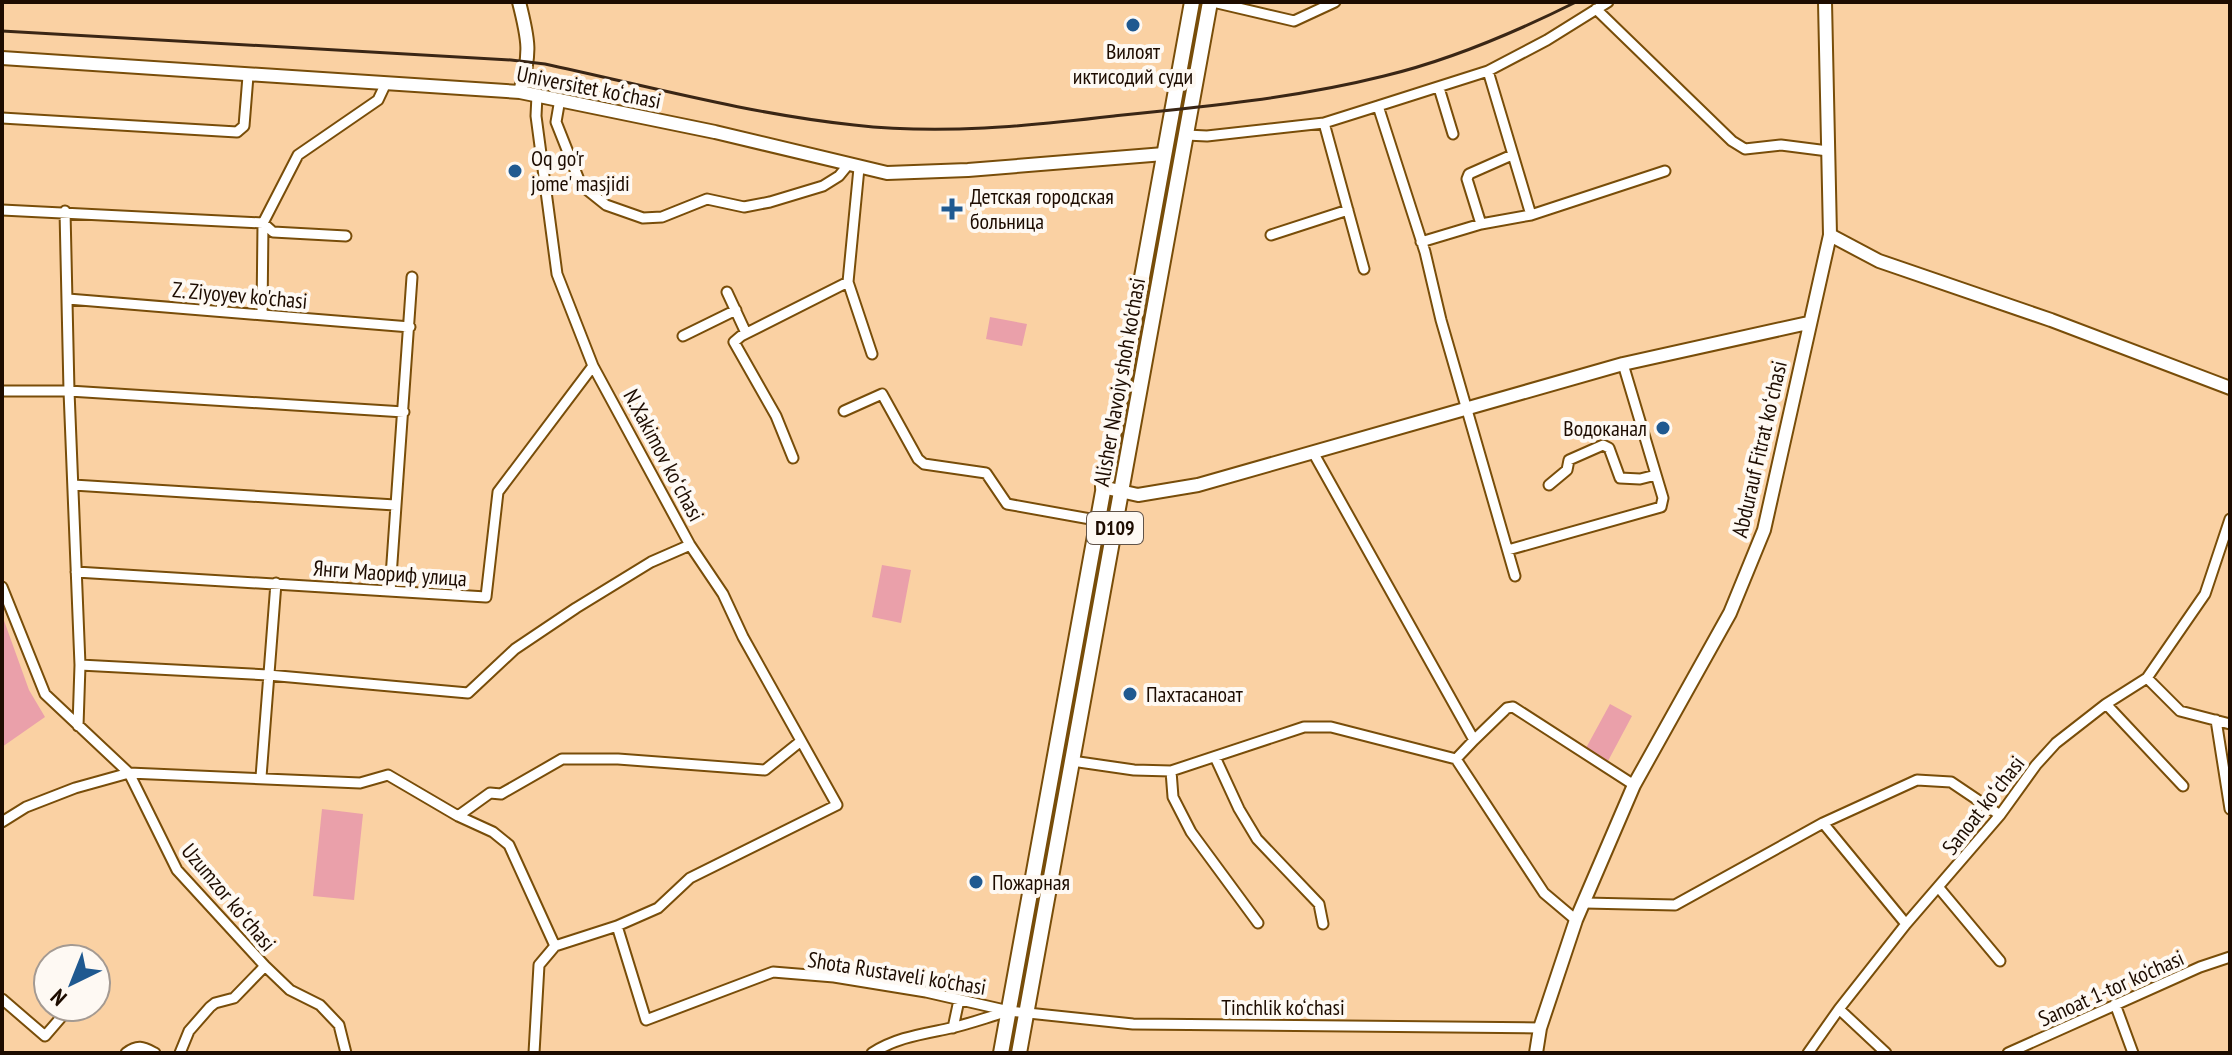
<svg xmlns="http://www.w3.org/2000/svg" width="2232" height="1055" viewBox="0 0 2232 1055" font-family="'PT Sans Narrow',sans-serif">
  <rect width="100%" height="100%" fill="#fad1a3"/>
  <!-- green -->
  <path fill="#eaa0aa" d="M990,317L1027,324L1022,346L986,339Z
    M882,565L911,570L901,623L872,617Z
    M2,615L29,690L45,717L2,747Z
    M1610,704L1632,716L1608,761L1586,748Z
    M322,809L363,814L354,900L313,896Z"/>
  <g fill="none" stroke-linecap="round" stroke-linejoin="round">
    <defs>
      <path id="street" d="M1213,2L1294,21L1335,2
        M1596,9L1732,141L1745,149L1781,145L1828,151
        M1488,71L1531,215
        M1439,88L1453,134
        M537,95L536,116L557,274L593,366L690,545L723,594L743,637L837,805L690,878L658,908L617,926
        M560,99L556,122L581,185L606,205L643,218L662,217L707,199L744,207L770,202L823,186L839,176L848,165
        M2,118L237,132L244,126L248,76
        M1324,123L1364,269
        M1186,135L1207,136L1324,123L1378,106
        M859,168L848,282L872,354
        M2,210L263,223L273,232L346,236
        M65,211L69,391L80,665L78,726
        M1481,224L1467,179L1469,174L1512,155
        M1271,235L1348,210
        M1421,242L1481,224L1531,215L1665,171
        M727,292L746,333
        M68,299L410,327
        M262,315L263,223L298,155L378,100L386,83
        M683,336L736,310
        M2,391H69L404,412
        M844,411L882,394L918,459L924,464L986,473L1007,504L1096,520
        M1314,454L1474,740L1456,759
        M793,458L776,416L734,342L741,336L848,282
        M73,485L395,505
        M1549,485L1567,470L1569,460L1603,445L1609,448L1620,478L1640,479L1656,475
        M1508,550L1661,507L1663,498L1623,364
        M76,572L486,597L498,492L593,366
        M1515,576L1441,320L1425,252L1378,106L1488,71L1547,40L1608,2
        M2,587L45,694L129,773L177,870L265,966L290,990L320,1005L339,1025L346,1053
        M390,591L412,277
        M80,665L268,675L468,693L515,649L576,608L651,562L690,545
        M2147,678L2205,594L2230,519
        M2106,704L2183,786
        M2216,720L2230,809
        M1474,740L1507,708L1513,707L1634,785
        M1215,757L1239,809L1257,839L1319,904L1323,924
        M1072,761L1134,770L1171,771L1304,727H1331L1456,759L1544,893L1576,920
        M1171,771L1173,797L1191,832L1258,923
        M261,777L276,583
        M458,816L490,793L501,794L562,759H618L765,770L801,741
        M2,822L26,807L75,788L129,773L360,783L388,775L458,816L493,832L509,845L555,946
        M1823,823L1906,924
        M1939,888L2000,961
        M1585,903L1675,905L1823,823L1917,780L1951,782L2000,815
        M2,999L45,1036L70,1007
        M2115,1004L2133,1053
        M1839,1009L1886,1053
        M953,1028L959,1000
        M126,1053C138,1044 143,1047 155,1053
        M180,1053L189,1031L210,1007L215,1003L234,998L265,966
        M534,1053L539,965L555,946L617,926L646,1020L773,972L834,977L926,992L1009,1011L1133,1024L1540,1028
        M872,1053C897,1037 923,1034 951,1028C969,1024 988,1017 1006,1012
        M1808,1053L1839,1009L1906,924L2000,815L2036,765L2056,743L2106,704L2147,678L2180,711L2230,724
        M2008,1053L2200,967L2230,957"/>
      <path id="secondary" d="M519,2C529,41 531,53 520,92
        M2,58L520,92L715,132L887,173L968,170L1164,154
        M1830,235L1879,261L2051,320L2230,388
        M1102,487L1138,495L1198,485L1623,364L1808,323
        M1536,1053L1540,1028L1576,920L1634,785L1730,613L1764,530L1830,235L1825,2"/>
      <path id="primary" d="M1001,1053L1192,2
        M1019,1053L1210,2"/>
    </defs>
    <!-- street casing -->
    <use href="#street" stroke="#784d09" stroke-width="13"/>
    <!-- secondary casing -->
    <use href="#secondary" stroke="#784d09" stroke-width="16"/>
    <!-- primary casing -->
    <use href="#primary" stroke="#784d09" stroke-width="18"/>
    <!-- street -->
    <use href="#street" stroke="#fff" stroke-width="9"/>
    <!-- secondary -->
    <use href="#secondary" stroke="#fff" stroke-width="12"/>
    <!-- primary -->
    <use href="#primary" stroke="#fff" stroke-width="14"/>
    <!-- rail -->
    <path stroke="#3a2615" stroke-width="3" d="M2,31L511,60L545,64C647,86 750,114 854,125C941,135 1028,126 1114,116C1204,107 1296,98 1384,76C1451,60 1514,33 1576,2"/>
  </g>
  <!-- markers -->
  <g fill="#1f5990" stroke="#fef9f3" stroke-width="3">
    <circle cx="1133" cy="25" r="8"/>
    <circle cx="515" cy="171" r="8"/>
    <path d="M948 197h8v8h8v8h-8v8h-8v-8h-8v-8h8z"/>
    <circle cx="1663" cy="428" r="8"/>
    <circle cx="1130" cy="694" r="8"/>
    <circle cx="976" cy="882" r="8"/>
  </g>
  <g text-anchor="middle" stroke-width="8" stroke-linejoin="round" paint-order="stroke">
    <!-- shield labels -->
    <rect fill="#fef9f3" stroke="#605349" stroke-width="2" x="1087" y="512" width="56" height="32" rx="6"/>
    <g font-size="20" font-weight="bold" fill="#1d0c00">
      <text x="1115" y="535">D109</text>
    </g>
    <!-- poi labels -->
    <g font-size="22" fill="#1d0c00" stroke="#fef9f3" text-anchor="start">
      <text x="1133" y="59" text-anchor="middle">Вилоят<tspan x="1133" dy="25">иктисодий суди</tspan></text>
      <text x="531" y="166">Oq go'r<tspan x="531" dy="25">jome' masjidi</tspan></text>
      <text x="970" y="204">Детская городская<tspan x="970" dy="25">больница</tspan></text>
      <text x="1647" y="436" text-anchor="end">Водоканал</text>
      <text x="1146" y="702">Пахтасаноат</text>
      <text x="992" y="890">Пожарная</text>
    </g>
    <!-- street labels -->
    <g font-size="22" fill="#1d0c00" stroke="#fef9f3">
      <text transform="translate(589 87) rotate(11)" y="8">Universitet kо‘chasi</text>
      <text transform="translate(240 295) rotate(5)" y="8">Z. Ziyoyev ko'chasi</text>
      <text transform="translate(1119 382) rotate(-80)" y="8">Alisher Navoiy shoh ko'chasi</text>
      <text transform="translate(1759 449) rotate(-77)" y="8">Abdurauf Fitrat koʻchasi</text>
      <text transform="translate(664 455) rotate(62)" y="8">N.Xakimov koʻchasi</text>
      <text transform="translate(390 573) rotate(4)" y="8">Янги Маориф улица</text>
      <text transform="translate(1983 805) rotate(-52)" y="8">Sanoat koʻchasi</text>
      <text transform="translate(229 897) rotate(50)" y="8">Uzumzor koʻchasi</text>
      <text transform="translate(897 973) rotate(9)" y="8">Shota Rustaveli ko'chasi</text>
      <text transform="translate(2111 988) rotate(-24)" y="8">Sanoat 1-tor ko‘chasi</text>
      <text x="1283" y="1015">Tinchlik kо‘chasi</text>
    </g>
  </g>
  <!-- border -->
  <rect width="2232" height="1055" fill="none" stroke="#1d0c00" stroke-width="8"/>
  <!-- north arrow -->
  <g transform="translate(72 983) rotate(223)"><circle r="38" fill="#fef9f3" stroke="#a49a92" stroke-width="2"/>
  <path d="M0-6L14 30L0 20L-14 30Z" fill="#1f5990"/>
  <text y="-12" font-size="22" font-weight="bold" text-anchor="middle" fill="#1d0c00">N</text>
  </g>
</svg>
